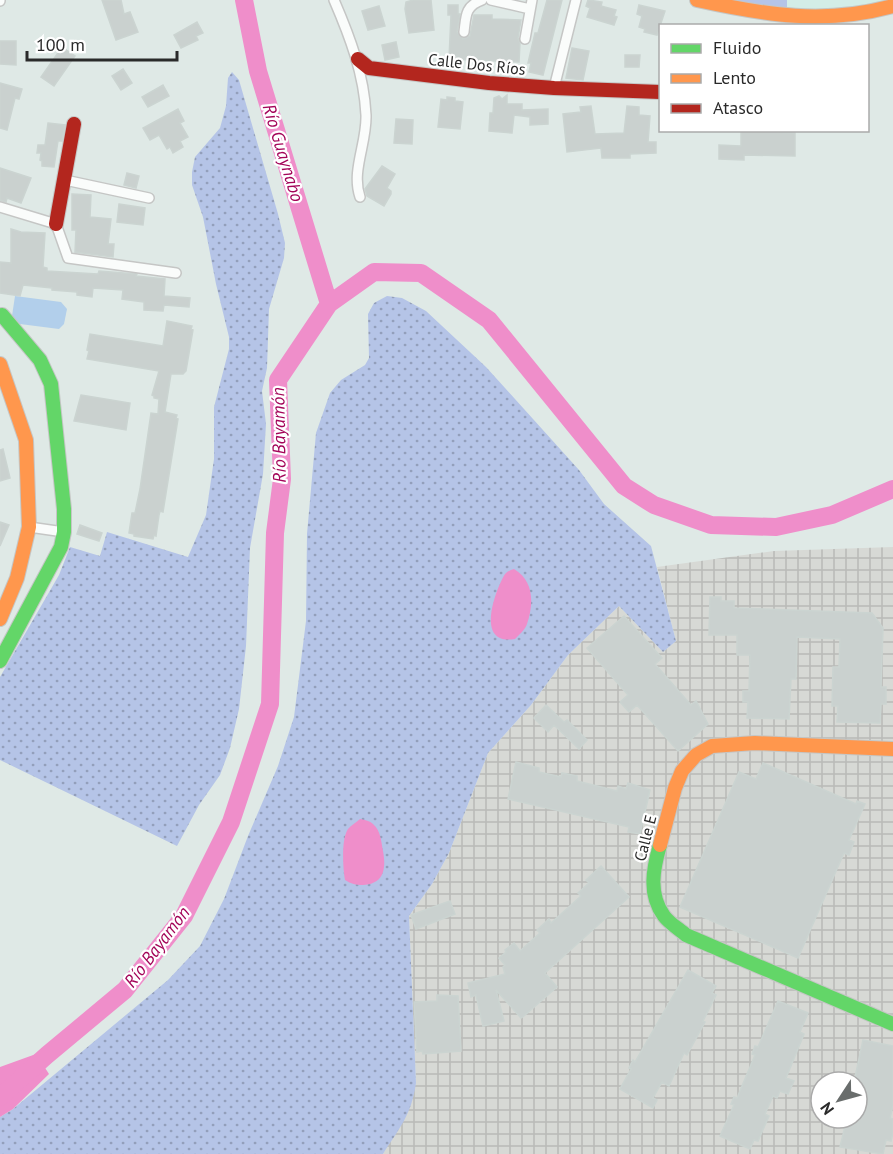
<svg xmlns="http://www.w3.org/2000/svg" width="893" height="1154" viewBox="0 0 893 1154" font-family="'PT Sans',sans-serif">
  <defs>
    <pattern id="industrial-grid" width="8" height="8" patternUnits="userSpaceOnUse" patternTransform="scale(1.5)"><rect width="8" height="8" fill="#d7d9d5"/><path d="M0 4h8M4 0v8" fill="none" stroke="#b9bab7"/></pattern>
    <pattern id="grass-dots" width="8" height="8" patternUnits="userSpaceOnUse" patternTransform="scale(1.5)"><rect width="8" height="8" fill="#b5c4e7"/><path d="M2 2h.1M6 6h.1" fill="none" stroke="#939fbb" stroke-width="1.8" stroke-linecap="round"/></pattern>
    <pattern id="park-tufts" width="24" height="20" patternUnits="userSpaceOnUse" patternTransform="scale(1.5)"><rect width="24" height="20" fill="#b5c4e7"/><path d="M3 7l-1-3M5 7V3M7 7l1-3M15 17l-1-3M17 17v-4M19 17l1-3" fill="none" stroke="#939fbb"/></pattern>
  </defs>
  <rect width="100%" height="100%" fill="#dfe9e6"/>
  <!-- industrial -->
  <path fill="url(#industrial-grid)" fill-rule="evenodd" d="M893,547V1154H383L416,1083L409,916L432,884L449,853L488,753L531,705L568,655L619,606L663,652L676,641L657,567L774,551ZM821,1082H857V1118H821Z"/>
  <!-- education -->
  <path fill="#d3ede7" d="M787,0H893L860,9L787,13Z"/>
  <!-- grass -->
  <path fill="url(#grass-dots)" d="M232,72L239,80L278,214L285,243L284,258L269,309L267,368L262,391L266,424L263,474L250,548L246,646L239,709L230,748L220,775L199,805L177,846L0,760V677L59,575L70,547L100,556L107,532L188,557L206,515L214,459V407L229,349V337L216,284L203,217L192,185V172L195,157L220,128L226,106L228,78Z
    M387,296L402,298L426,311L486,367L579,470L604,504L651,546L676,641L663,652L619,606L568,655L531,705L488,753L449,853L432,884L409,916L416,1083C411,1116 400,1127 383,1154H0V1117L13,1109L168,980L200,946L224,899L248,836L278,766L294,717L306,621L307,534L316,433L330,393L341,380L365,365L369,358L368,314L374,303Z"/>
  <!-- park -->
  <path fill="url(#park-tufts)" d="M720,0H787V13Z"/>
  <!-- pitch -->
  <path fill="#b2cfeb" d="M15,296L61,302L67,309L64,324L59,329L20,324L12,316Z"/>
  <!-- water -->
  <path fill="#ef8eca" d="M514,569C534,581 534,603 527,624C525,630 519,635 515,639C480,645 491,605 499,586C501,582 503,576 506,573C508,571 511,570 514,569Z
    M360,819C365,820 370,821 373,824C381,831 381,841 383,851C386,867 385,884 363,885C356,885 351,884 345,880C343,869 341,839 348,829C351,825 357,822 360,819Z
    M36,1054L49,1074L13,1109L0,1117V1067Z"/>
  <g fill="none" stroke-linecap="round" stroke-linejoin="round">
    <!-- river -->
    <path stroke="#ef8eca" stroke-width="18" d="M244,0L258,71L329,304
      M0,1097L47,1055L125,990L184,916L231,822L270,704L275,533L282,479L278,380L329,304L374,272L421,273L489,320L624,486L654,505L711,525L776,527L832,515L893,489"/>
  </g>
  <!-- building -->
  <path fill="#cad1cf" stroke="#cbd4d1" stroke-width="1.5" d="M102,0H121L124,14L130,12L138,32L116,40Z
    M413,0H431L434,30L409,33L405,9L406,2Z
    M547,0H562L543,75L529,72L531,63H528L535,33H538Z
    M588,0L602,2L601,6L616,10L614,16L617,17L614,25L587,17L590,8L586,6Z
    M448,5H458V14H460L457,32L463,39L470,36L474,15H492V19L521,20L518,38L520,43L519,62L449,59L451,15H448Z
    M639,5L665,11L657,35L644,32L645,29L639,27L642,16L637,14Z
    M379,6L385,26L368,30L362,11Z
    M197,22L203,33L196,36L198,40L181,48L174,35Z
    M0,41H16V65L0,64Z
    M396,42L399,57L385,60L382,45Z
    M62,47L75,56L54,86L41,77Z
    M572,48L589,51L583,80L566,78Z
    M625,55H640L639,67H625Z
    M123,69L132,83L121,90L112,76Z
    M0,83L22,89L19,99L15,98L7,130L0,128Z
    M163,85L169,96L148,107L142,97Z
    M507,95V104H522V110L548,109V124L530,125V117L514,115L512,133L489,131L490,113H493L494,98L499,96L502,99Z
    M447,97L455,98V101L463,102L460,129L438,127L441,99L447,100Z
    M591,106L595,134L624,133L627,106L639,107V115L650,116L648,142H656V153L630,154V158H602L601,148L567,152L563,114L581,112L580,107Z
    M178,109L184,121L180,123L188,137L180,141L183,147L173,153L170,147L167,149L159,135L150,140L143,128Z
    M396,119L413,120L412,144L394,143Z
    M48,123L65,125L62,141H58L54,167L42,166V161L40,160L41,153H37L38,145H45Z
    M741,130L795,133V156L744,155V160L719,159V145L741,146Z
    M382,166L395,174L387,188L391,191V194L384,206L367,196L365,189Z
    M0,168L31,178L21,203L7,198L6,202L0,200Z
    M127,173L139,176L136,188L124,185Z
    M72,194L91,195L90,217L111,219L108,244H114L113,257L75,252L76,230H72Z
    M119,204L145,208L143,225L117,222Z
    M11,229L21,232L45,233L43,267L47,268V271L98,274L99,271L124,273L137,274L136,276L165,279L164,296L190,298L189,307L164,305L163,311L144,310V302L122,299L123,290L93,288L92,297L77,295V292L52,290V288L23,285L20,296L0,293V262L11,263Z
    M167,321L192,326L191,329L193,330L186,371L183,374H171L165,412L177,415L176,418L178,419L163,512L160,511L159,515L156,536L154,535L153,539L134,536V534L129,533L132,513H135L140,489L151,413L158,414L159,399L154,398V396L152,395L159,371L87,359L89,351L87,350L90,334L163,346Z
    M81,395L130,403L126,430L74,421Z
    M3,449L10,478L0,481V450Z
    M0,522L9,525L0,546Z
    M80,525L102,533L99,541L77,534Z
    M710,597H721V601H734V608L872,613L883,628L881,687H886V704H881L880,723L837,722L838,706H832L833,667H839L840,639L797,637L796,679H791L789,719L747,718L748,702H743V691H749L750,655H737V635H709Z
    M624,616L662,658L655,664L691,705L696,701L708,724L678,751L637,705L629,712L620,702L628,695L587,648Z
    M546,705L564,722L567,720L587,740L579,749L554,725L548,732L534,718Z
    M516,762L539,768V772L561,777L562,773L577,776V781L617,791L618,786L626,789L628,783L650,790L640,834L628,832L629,827L508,799Z
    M763,763L856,804L857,801L865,804L849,840L854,842L849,855L844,853L798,958L680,907L739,772L756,779Z
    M601,866L629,897L545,973L557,987L524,1016L521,1018L496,990L504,1021L483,1026L476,995L471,997L468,983L505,974L503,967L505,965L499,958L506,952L505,950L514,943L520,951L540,933L537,930L549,919L551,923L581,896L578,893L589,883L586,880Z
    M450,901L455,914L416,929L411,915Z
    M688,970L716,986L712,993L716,995L703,1021L705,1022L687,1055L684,1053L669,1086L662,1082L653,1098L657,1100L653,1108L620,1089L631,1069L629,1068L633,1060L635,1062Z
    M437,995L458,996L461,1051L423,1054L422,1051L417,1052L414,1002L437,1001Z
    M778,1001L808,1013L800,1032L804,1034L786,1078L794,1081L788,1094L780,1091L777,1098L773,1096L765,1114L769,1116L758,1141L754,1140L750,1149L720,1136L734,1105L731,1104L734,1097L737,1098L755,1055L752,1054L755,1046L758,1047Z
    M863,1040L893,1046V1106L890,1118L893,1119V1133L891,1141L886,1140L883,1154L840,1147L847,1118H857V1082H854Z"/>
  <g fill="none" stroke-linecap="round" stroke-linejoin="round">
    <defs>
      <path id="street" d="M334,0C350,37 364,74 366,115C367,143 351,171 360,197
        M491,0L530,9
        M0,1V0
        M464,32C466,16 465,6 482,0
        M525,39L532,0
        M554,88L576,0
        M65,180L149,198
        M0,207L56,224L68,258L176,273
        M29,527L64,532"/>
      <path id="fast" d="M0,661L61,547L64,532V509L51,384L40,360L2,315
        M660,845C653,869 648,894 664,916C669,923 679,929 686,935L893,1024"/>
      <path id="slow" d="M697,0C765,15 825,25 893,6
        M0,364L26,440L29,527L17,578L0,619
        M660,845L675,788L682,771L696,755L712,746L755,743L893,749"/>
      <path id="jam" d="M358,59L369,68L489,83L554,88L660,92
        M56,224L74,124"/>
    </defs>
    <!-- street casing -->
    <use href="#street" stroke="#c5c6c5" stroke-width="12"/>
    <!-- fast casing -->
    <use href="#fast" stroke="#c5c6c5" stroke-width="16"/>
    <!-- slow casing -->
    <use href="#slow" stroke="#c5c6c5" stroke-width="16"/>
    <!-- jam casing -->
    <use href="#jam" stroke="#c5c6c5" stroke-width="16"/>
    <!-- street -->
    <use href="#street" stroke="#fafcfb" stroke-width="9"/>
    <!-- fast -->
    <use href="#fast" stroke="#63d668" stroke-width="14"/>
    <!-- slow -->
    <use href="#slow" stroke="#ff974d" stroke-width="14"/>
    <!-- jam -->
    <use href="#jam" stroke="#b3261e" stroke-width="14"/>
  </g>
  <g text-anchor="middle" stroke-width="4.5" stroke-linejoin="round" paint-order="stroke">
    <!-- street labels -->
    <g font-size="16" fill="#2a2a2a" stroke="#fff">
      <text transform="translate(477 64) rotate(6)" y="6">Calle Dos Ríos</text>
      <text transform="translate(645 838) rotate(-76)" y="6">Calle E</text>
    </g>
    <!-- water labels -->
    <g font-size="18" font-style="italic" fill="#a30559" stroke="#fff">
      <text transform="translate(283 153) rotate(73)" y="6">Río Guaynabo</text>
      <text transform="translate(279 435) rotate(-91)" y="6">Río Bayamón</text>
      <text transform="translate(157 947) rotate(-53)" y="6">Río Bayamón</text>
    </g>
  </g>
  <!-- legend -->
  <rect x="659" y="24" width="210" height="108" fill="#ffffff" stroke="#aaaaaa" stroke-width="1.5"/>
  <rect x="671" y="44" width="30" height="9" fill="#63d668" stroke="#aaaaaa" stroke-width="1.5"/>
  <text x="713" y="54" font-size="18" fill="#2a2a2a">Fluido</text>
  <rect x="671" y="74" width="30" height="9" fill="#ff974d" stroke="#aaaaaa" stroke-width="1.5"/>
  <text x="713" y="84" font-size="18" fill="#2a2a2a">Lento</text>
  <rect x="671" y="104" width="30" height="9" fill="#b3261e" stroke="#aaaaaa" stroke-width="1.5"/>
  <text x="713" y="114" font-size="18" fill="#2a2a2a">Atasco</text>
  <!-- north arrow -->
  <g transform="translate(839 1100) rotate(234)"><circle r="28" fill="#ffffff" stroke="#aaaaaa" stroke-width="1.5"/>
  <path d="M0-4.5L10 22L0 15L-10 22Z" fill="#696d6c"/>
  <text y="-9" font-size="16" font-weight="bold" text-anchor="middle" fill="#2a2a2a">N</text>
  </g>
  <!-- scale -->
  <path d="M27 51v9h150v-9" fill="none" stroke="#2a2a2a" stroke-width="3"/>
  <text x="36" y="51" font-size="18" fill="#2a2a2a" stroke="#ffffff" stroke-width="4.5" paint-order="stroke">100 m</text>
</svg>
